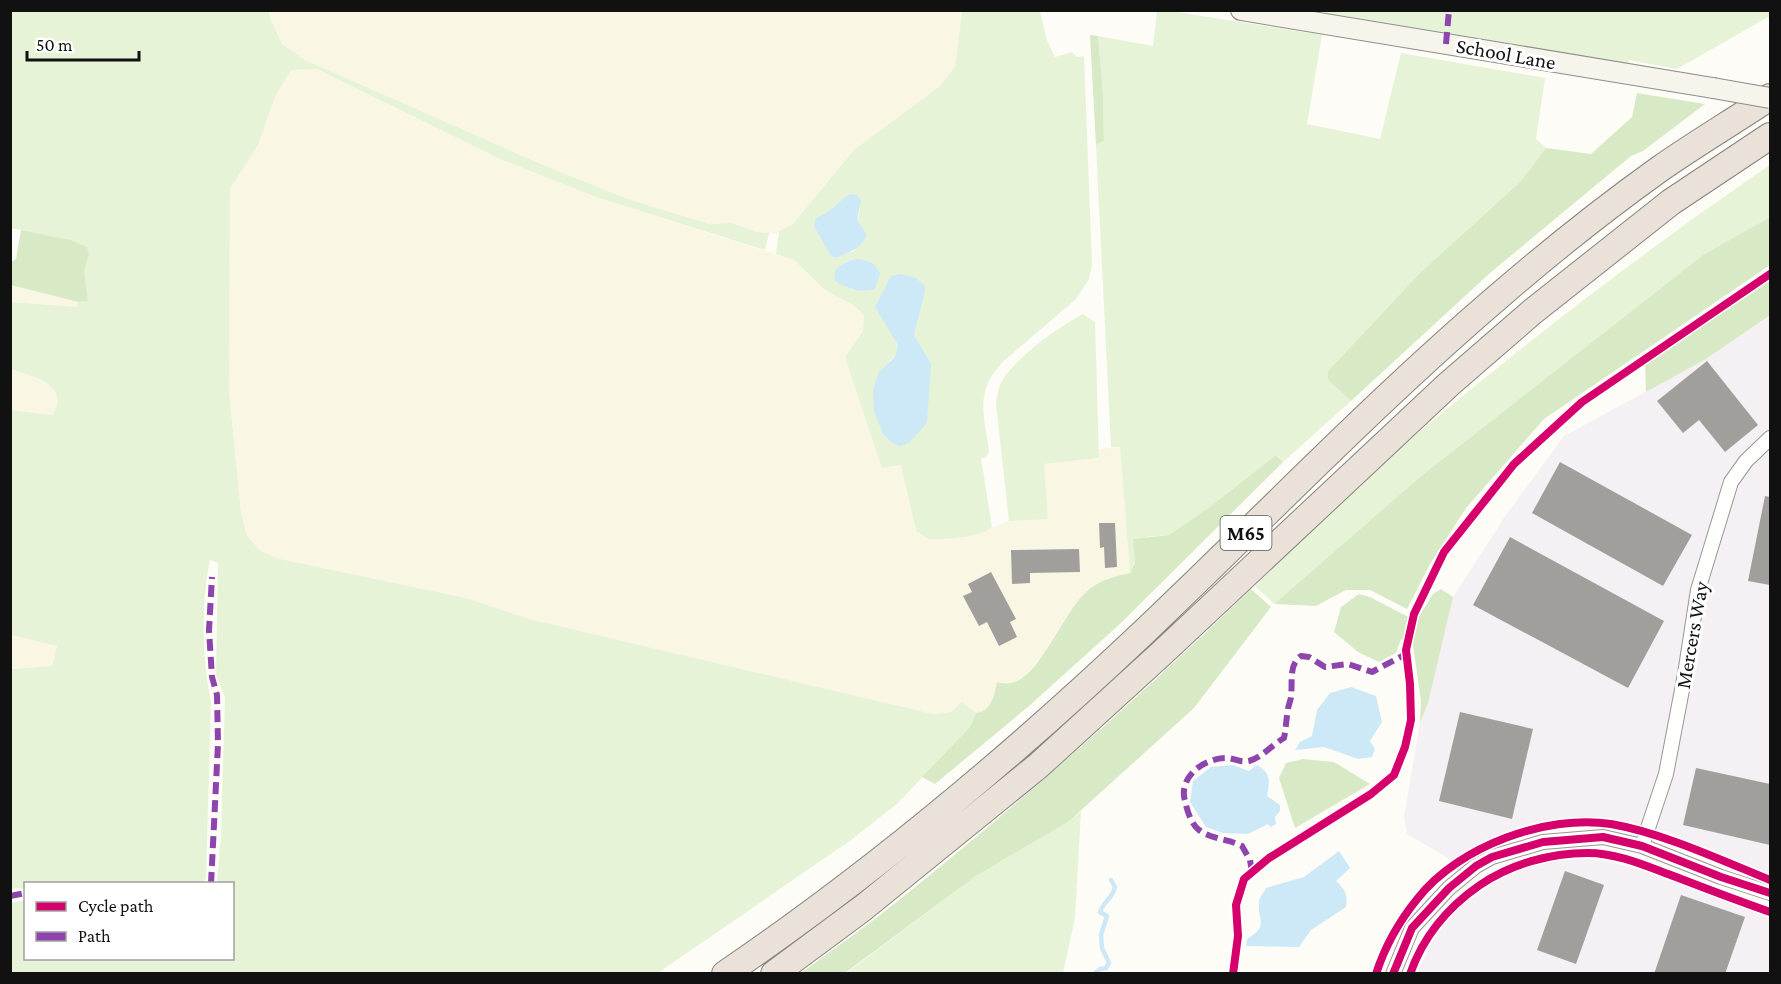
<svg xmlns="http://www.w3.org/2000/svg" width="1781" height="984" viewBox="0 0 1781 984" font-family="'Crimson Pro',serif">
  <rect width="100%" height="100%" fill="#fdfcf7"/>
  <!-- industrial -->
  <path fill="#f5f0f3" d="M1770,315V873L1686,844L1670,832L1595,818L1549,821L1516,829L1455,862L1407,834L1404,817L1420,723L1428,703L1449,606L1453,597L1506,515L1564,436L1706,359Z
    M1591,857L1662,875L1770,917V973L1417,974L1433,939L1443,925L1482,885L1530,862Z"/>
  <!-- farmland -->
  <path fill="#f9f7e4" d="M269,10L962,11L955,67L940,86L854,150L792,225L775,234L756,232L732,223L709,224L628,199L548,167L305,60L282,44L269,15Z
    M317,69L502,160L596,197L794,260L825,290L853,305L864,315L863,331L845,357L882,468L901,465L916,531L930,540L975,534L1009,521L1047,519L1044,464L1099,458V449L1120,447L1130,573L1108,578L1063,622L1046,652L1024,677L1011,684L997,682L991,703L983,712L976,713L962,702L951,712L933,714L529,619L466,598L280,559L261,551L247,536L241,513L229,390L230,189L258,145L275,97L291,70Z
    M10,285L78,302L77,307L11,302Z
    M11,369L36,377L53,388L58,397L56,409L52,415L11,410Z
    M11,635L57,646L52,666L11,669Z"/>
  <!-- green -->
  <path fill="#e7f3d7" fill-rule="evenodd" d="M1770,10V16L1677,69L1629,60L1628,64L1313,11Z
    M10,11H269V15L282,44L305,60L548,167L628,199L709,224L732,223L756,232L769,233L765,250L596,197L502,160L317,69L291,70L275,97L258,145L230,189L229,390L241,513L247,536L261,551L280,559L466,598L529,619L933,714L951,712L962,702L976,713L970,727L898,803L851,840L658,973H11V903L25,900L26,958H232V884L217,883L221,836L225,697L216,676L218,563L210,560C201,601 202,661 211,702L206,878L203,883L26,884L25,888L11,889V669L52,666L57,646L11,635V410L52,415C72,385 32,376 11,369V302L77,307L78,302H83L84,271L89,255L71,240L11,228Z
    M962,11H1040L1047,40L1055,57L1072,52L1077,57L1084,56L1092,265L1089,279L1076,299L1005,360C974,390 984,413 989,452L985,458H981L992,527C978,539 948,538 930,540L916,531L901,465L882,468L845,357L863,331L864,315L853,305L825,290L794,260L776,254L779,231L792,225L854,150L940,86L955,67ZM860,209L857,220L861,229L854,251L836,258L831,256L816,218L828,214ZM855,259L853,290L835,281C836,266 841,263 855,259ZM924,296L914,335L931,363L888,362L895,357L898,345L890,329Z
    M1157,11H1170L1322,35L1307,124L1380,139L1401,53L1545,78L1536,139L1546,148L1521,181L1420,273L1328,371V380L1351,401L1283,462L1277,455L1215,503L1169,535L1146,537L1130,573L1120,447H1111L1096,145L1104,141L1103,93L1098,36L1153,46Z
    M1770,165V217L1703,255L1421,476L1274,604L1255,586C1294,548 1331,508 1372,472C1499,363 1632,259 1770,165Z
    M1083,314L1095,322L1099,458L1044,464L1048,519L1009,521L996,404C997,396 998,388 1002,381C1015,358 1060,326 1083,314Z
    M1081,811L1075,918L1063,973L845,974L976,876L1068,822Z"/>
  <!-- forest -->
  <path fill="#d8eac5" d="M1090,35L1098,36L1103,93L1104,141L1096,145Z
    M1637,93L1705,104L1643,151L1631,156L1490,273L1351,401L1328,380V371L1420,273L1521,181L1546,148L1591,154L1632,117Z
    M1770,217V265L1544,419L1466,508L1430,564L1407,609L1370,590H1346L1316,606L1274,604L1421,476L1703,255Z
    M21,230L71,240L87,247L89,255L84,271L88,301L78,302L11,285V262L16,259Z
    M1770,279V315L1706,359L1646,392L1645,363Z
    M1276,455L1283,462L1121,623L1029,706L935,784L922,777L970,727L976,713C992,711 994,695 997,682C1001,683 1007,684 1011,683C1042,677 1064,607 1091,588C1103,579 1116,576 1130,573L1135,563L1133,539L1169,535L1215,503Z
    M1251,589L1271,607L1194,708L1068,822L976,876L845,973L800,974C833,949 867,926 899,900C1021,802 1139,698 1251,589Z
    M1441,589L1453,597L1428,703L1420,723L1421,701L1413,645L1401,639L1396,653L1379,662L1358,652L1334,632L1341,607L1359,594L1370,597L1416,621L1433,594Z
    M1303,759L1334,762L1370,784L1295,828L1279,778L1286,763Z"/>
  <!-- water -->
  <path fill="#cde8f7" d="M850,194L857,195L861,200L857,220L867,235C860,249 849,253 836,258L831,256L814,226L816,218C831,213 837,202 850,194Z
    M855,259C867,260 875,262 880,273L875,289C860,293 848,289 835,281C832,267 843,263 855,259Z
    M901,274L916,278L925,286L924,296L914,335L931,363L927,423L909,443L899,446L891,442L883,434L874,411L873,390L879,372L895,357L898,345L875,307L891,276Z
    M1351,687L1376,696L1382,722L1370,741L1375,749L1372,757L1358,759L1324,747L1295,750L1300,742L1312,736L1317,710L1330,693Z
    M1233,765L1249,771L1257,765C1271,773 1270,781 1267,796L1280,805V811L1275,817L1276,824L1271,827L1268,824L1248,834L1223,833L1206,827L1190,802L1193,781L1211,767Z
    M1339,851L1350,868L1336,881C1345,889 1348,895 1346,907L1311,930L1299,947L1246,946L1247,939C1270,925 1257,922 1259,901C1260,897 1264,892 1266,888L1304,877Z"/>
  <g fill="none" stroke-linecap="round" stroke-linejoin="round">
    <!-- stream -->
    <path stroke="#cde8f7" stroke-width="4.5" d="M1094,974L1100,969L1106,968L1109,963L1102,948L1101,935L1107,916L1100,912C1103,902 1113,898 1115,887L1111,880"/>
  </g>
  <!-- building -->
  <path fill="#a19f9c" d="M1707,361L1758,425L1725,452L1699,420L1683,433L1657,401Z
    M1560,462L1692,535L1663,586L1532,513Z
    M1765,496L1770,497V585L1748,581Z
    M1099,523H1115L1117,567L1105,568L1104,547L1100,548Z
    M1510,537L1664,621L1628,688L1473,605Z
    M1079,549L1080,572L1030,573V583L1012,584L1011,550Z
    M991,572L1016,619L1010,622L1017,637L999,646L987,622L979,626L963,596L972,592L968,584Z
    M1460,712L1533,729L1512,819L1439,801Z
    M1696,768L1770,784V845L1683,825Z
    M1565,871L1604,885L1576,964L1537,950Z
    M1681,895L1745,917L1725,974H1654Z"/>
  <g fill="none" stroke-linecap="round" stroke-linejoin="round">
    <defs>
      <path id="minor" d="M1642,846L1666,774L1685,674L1698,590L1731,482L1746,461L1770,438
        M1393,974L1412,928L1449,888L1476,866L1492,857L1543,842L1603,837L1642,846L1721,877L1770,893"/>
      <path id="secondary" d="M1241,10L1713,88"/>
      <path id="motorway" d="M725,974C875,872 1014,755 1145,631C1263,519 1376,401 1499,296C1551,251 1605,208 1661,168C1697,143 1734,121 1770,97
        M774,974L863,908L1038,766L1162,653L1449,384L1532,312L1671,202L1770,136"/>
    </defs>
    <!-- minor casing -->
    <use href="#minor" stroke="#979795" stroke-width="16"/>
    <!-- secondary casing -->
    <use href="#secondary" stroke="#8e8d8b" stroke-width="22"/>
    <!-- motorway casing -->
    <use href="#motorway" stroke="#858482" stroke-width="28"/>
    <!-- minor -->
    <use href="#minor" stroke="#fffffe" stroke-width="14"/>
    <!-- secondary -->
    <use href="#secondary" stroke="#f6f4eb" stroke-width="20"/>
    <!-- motorway -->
    <use href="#motorway" stroke="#eae1d8" stroke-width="26"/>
    <defs>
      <path id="secondary-bridge" d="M1713,88L1770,98"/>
    </defs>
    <!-- secondary-bridge casing -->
    <use href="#secondary-bridge" stroke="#8e8d8b" stroke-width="22" stroke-linecap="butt"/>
    <!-- secondary-bridge -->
    <use href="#secondary-bridge" stroke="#f6f4eb" stroke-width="20"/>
    <!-- quiet -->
    <path stroke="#8e44ad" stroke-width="6" stroke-dasharray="12 6" stroke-linecap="butt" d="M1446,44L1449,10
      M1252,872L1250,860L1242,846C1229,839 1211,839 1199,830C1191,824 1187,810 1185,801C1178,777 1204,758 1226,758C1234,758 1240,763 1249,761C1261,758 1272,745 1284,738C1286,729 1286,720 1288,710C1288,705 1291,701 1291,696C1293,682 1288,665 1301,656L1309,657L1325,667L1348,664L1372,672L1406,654
      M211,884L218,744L217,695L212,677L209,630L212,577
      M10,896L26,893"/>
    <defs>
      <path id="cycleway" d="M1233,974L1238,936L1236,905L1244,879L1269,858L1371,794L1394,775L1405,747L1411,720L1410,684L1406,650L1414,614L1444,552L1514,464L1582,402L1770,274
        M1376,974C1385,946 1400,920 1418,898C1459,846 1547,814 1611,824C1663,833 1721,860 1770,880
        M1393,974L1412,928L1449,888L1476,866L1492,857L1543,842L1603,837L1642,846L1721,877L1770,893
        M1410,974C1423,937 1448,907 1480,885C1511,864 1550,853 1588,853C1618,853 1648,867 1676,877C1707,889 1739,901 1770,912"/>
    </defs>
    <!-- cycleway casing -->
    <use href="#cycleway" stroke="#fff" stroke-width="11"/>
    <!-- cycleway -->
    <use href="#cycleway" stroke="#d6006c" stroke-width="8"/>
  </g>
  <g text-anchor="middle" stroke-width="6" stroke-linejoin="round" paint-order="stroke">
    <!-- shield labels -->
    <rect fill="#fff" stroke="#585858" stroke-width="1.5" x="1220.5" y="516" width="51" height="34" rx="4.5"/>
    <g font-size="20" font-weight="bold" fill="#111">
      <text x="1246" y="540">M65</text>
    </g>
    <!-- street labels -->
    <g font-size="21" fill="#111" stroke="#fff">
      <text transform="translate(1506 54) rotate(10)" y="7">School Lane</text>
      <text transform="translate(1692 635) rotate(-80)" y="7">Mercers Way</text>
    </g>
  </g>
  <!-- border -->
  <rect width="1781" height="984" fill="none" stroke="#111111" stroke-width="24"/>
  <!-- legend -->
  <rect x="24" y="882" width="210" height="78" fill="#ffffff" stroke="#a0a0a0" stroke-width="1.5"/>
  <rect x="36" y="902" width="30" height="9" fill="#d6006c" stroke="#a0a0a0" stroke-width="1.5"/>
  <text x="78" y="912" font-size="18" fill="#111111">Cycle path</text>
  <rect x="36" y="932" width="30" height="9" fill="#8e44ad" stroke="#a0a0a0" stroke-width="1.5"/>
  <text x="78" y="942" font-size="18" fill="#111111">Path</text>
  <!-- scale -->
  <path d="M27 51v9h112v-9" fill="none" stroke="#111111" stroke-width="3"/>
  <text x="36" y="51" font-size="18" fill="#111111" stroke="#ffffff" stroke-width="4.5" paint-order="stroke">50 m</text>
</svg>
